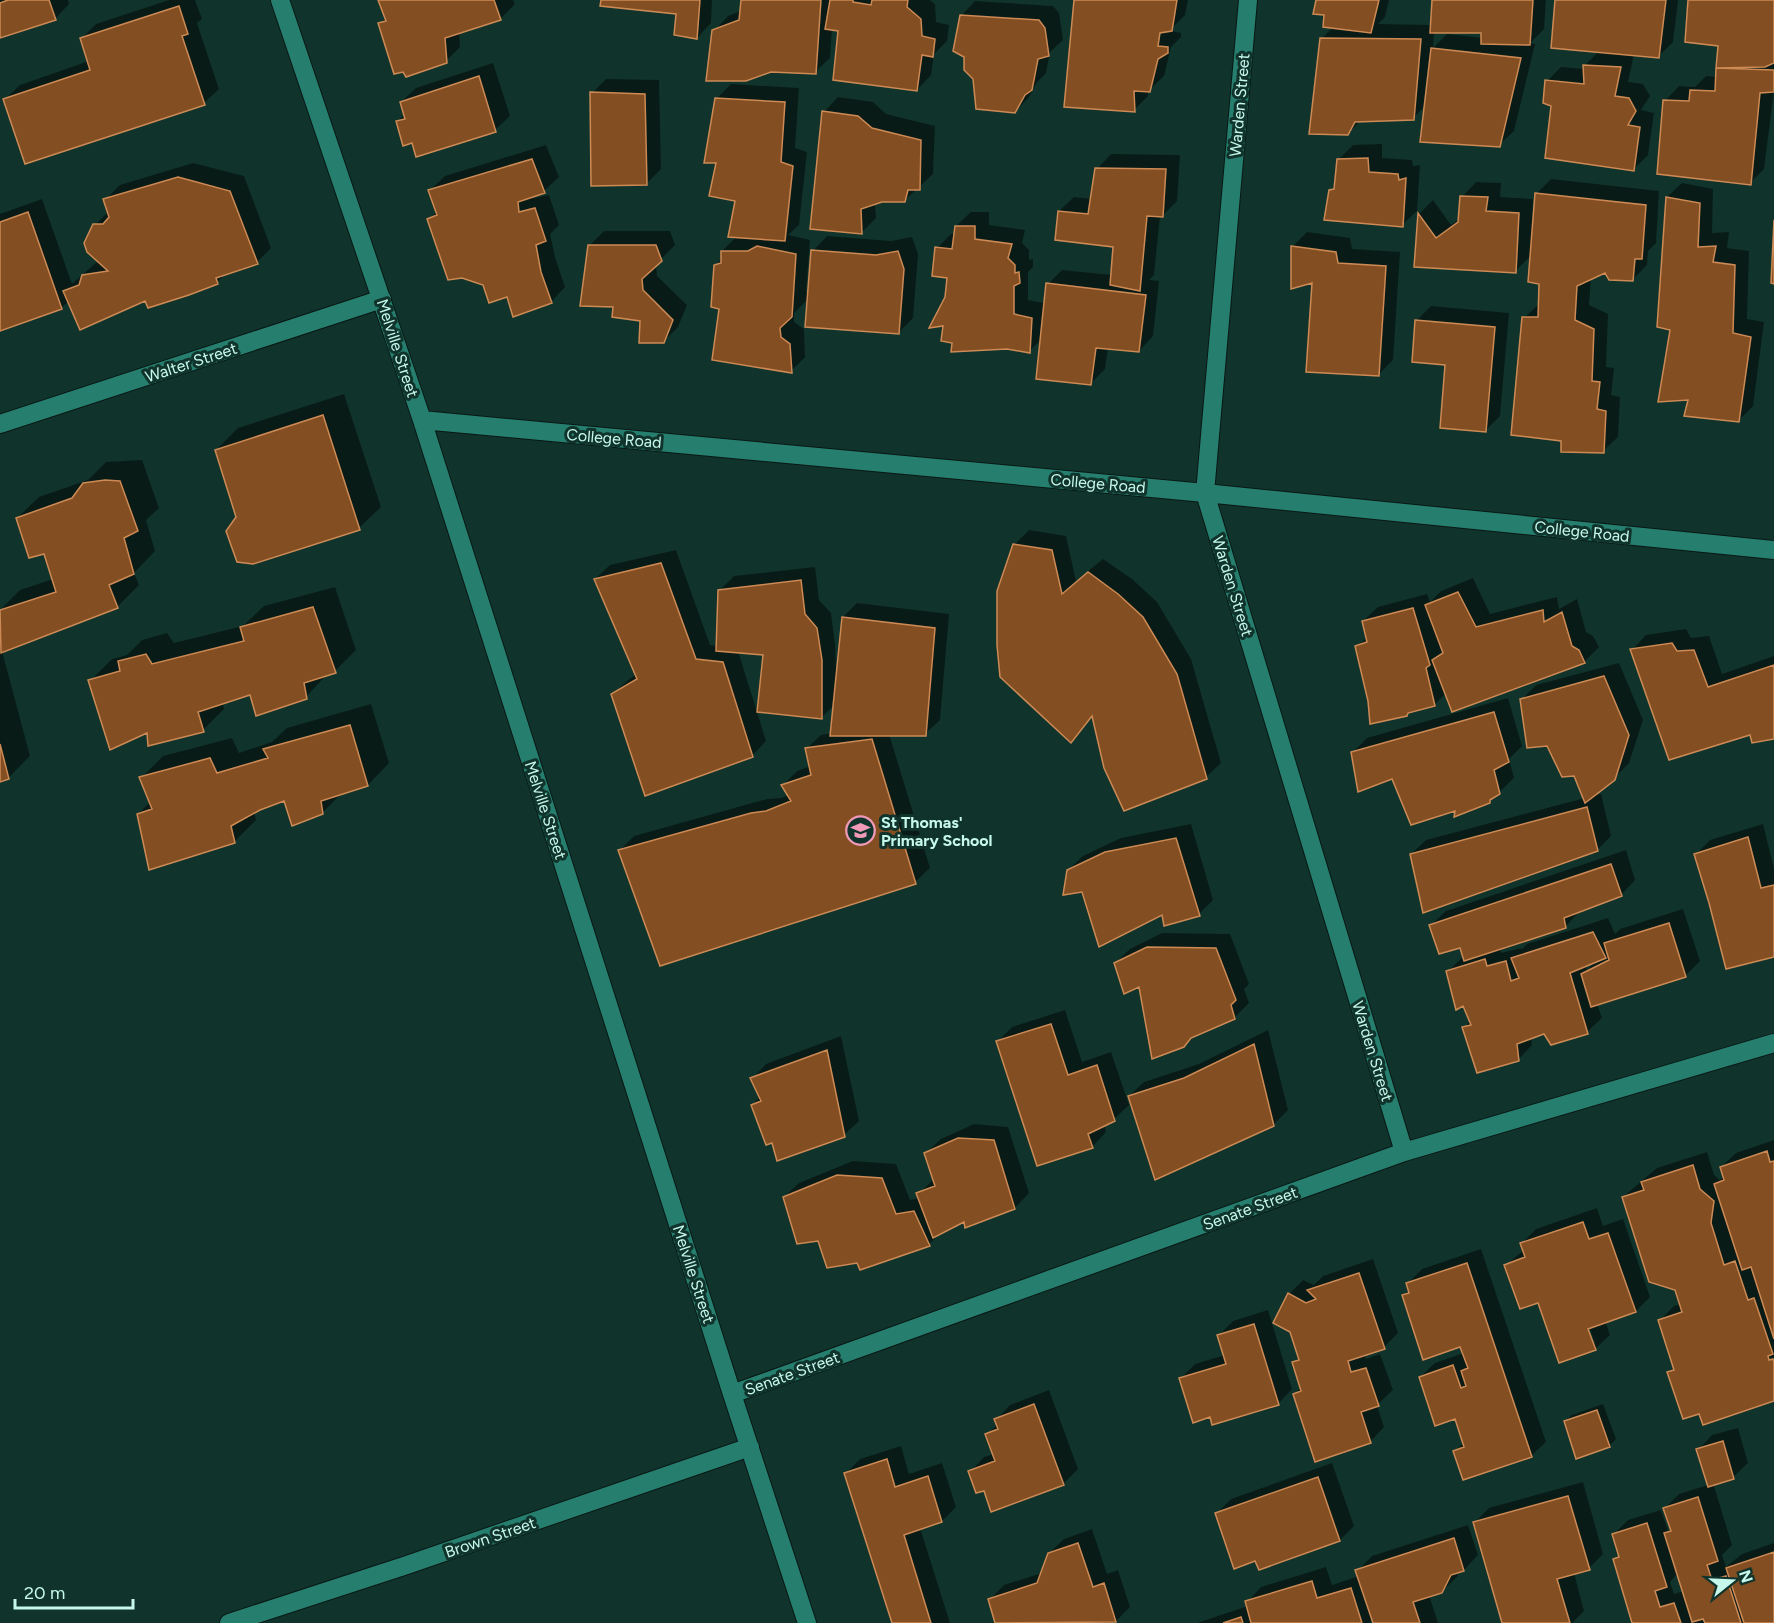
<svg xmlns="http://www.w3.org/2000/svg" width="1774" height="1623" viewBox="0 0 1774 1623" font-family="Figtree,sans-serif">
  <rect width="100%" height="100%" fill="#10342c"/>
  <!-- shadow -->
  <path fill="#0007" fill-rule="evenodd" d="M0,0H68L69,4L55,19L0,37Z
    M169,0H195L202,19L197,23L219,89L204,103L5,99L20,85L89,61L81,39L96,24Z
    M380,0H513L515,4L501,18L459,32L460,47L446,61L404,70L380,24L386,18Z
    M603,0H712L711,23L697,38L678,13Z
    M742,0H930L935,4L936,22L949,25L947,41L934,54L931,75L917,90L839,30L832,28L830,58L815,72L714,31L728,16L741,11Z
    M1076,0H1188L1185,15L1172,28V31L1181,33V37L1171,47L1164,76L1148,91V96L1134,110Z
    M1317,0H1389L1385,17L1378,24L1432,25L1434,0H1546L1544,29L1530,43L1535,44L1514,131L1499,145L1426,105L1413,118L1361,120L1348,134L1321,39L1333,27ZM1434,32H1483V38L1447,34L1433,48Z
    M1557,0H1678L1673,42L1658,57L1634,54L1628,82L1643,84L1650,96L1641,110L1654,113L1648,155L1634,169L1553,105L1547,81L1561,67L1585,69V65L1599,51Z
    M1690,0H1774V90L1764,169L1750,183L1665,101L1679,86L1695,87L1706,76L1717,77L1720,45Z
    M975,1L1053,6L1059,13L1063,40L1050,52L1046,73L1037,82L1029,97L1015,112L974,78L961,16Z
    M493,63L510,116L495,130L413,141L397,122L405,114L401,102L416,88Z
    M606,79L659,80L661,169L647,183L592,93Z
    M731,84L799,88L795,148L807,152L799,225L788,235L810,240L806,293H809L813,251L827,236L891,241L912,237L918,254L913,318L898,333L809,298L794,313V322L804,329L805,357L791,371L720,308L715,266L722,258V251L737,236L736,200L718,162L716,99Z
    M838,97L873,102L886,114L935,126L933,174L905,200L881,201L875,203L876,218L862,232L824,112Z
    M1382,144V158L1412,160L1413,166L1420,165L1417,211L1402,225L1330,191L1336,185L1339,159L1353,145Z
    M546,145L559,177L544,191L533,195L534,198L549,195L559,225L550,234L555,257L565,287L551,302L508,295L484,284L429,219L437,212L430,190L445,176Z
    M1111,154L1180,155L1177,201L1162,216H1160L1154,275L1149,280L1159,281L1153,336L1139,351L1108,348L1105,369L1090,384L1042,339L1029,351L954,342L947,298L949,277L937,248L951,234H955L956,226L971,212H989V225L1025,230L1022,243L1029,250V260L1033,259V267L1028,272V300L1044,303L1048,284L1062,270L1112,275L1115,246L1059,211L1074,197L1092,199L1097,169Z
    M193,163L244,176L271,248L257,262L227,273L217,282L146,299L69,301L61,308L0,330V214L42,199L72,284L99,260L95,225L109,211L105,200L120,185Z
    M1551,179L1659,191L1656,243L1648,251L1647,265L1633,279L1606,271L1591,278L1589,305L1608,314L1606,367L1614,368L1611,395L1620,397L1618,437L1603,451L1563,439L1524,318L1540,303V282L1532,255L1515,271L1416,265L1419,214L1433,200L1451,225L1460,219L1462,197L1476,182L1501,183L1500,197L1533,199L1532,221H1534L1537,193Z
    M1682,183L1713,189L1712,233L1729,232L1727,248L1749,251L1747,319L1764,322L1753,406L1738,421L1690,398L1672,329L1667,197Z
    M604,231H670L675,245L656,264L657,276L687,305L678,327L663,342L642,320L614,306L589,246Z
    M1307,232L1350,238L1352,249L1400,252L1393,360L1378,375L1313,281L1293,246Z
    M1431,306L1509,313L1500,416L1486,430L1447,364L1417,320Z
    M344,394L381,507L359,528L216,450L238,428Z
    M142,460L159,508L146,520L155,551L134,573L139,585L117,607L2,651L30,756L9,777L0,780V610L20,590L53,579L45,552L17,518L39,497L88,480L106,462Z
    M1029,530L1066,536L1076,581L1103,559L1132,579L1157,602L1191,659L1221,763L1206,777L1093,716L1071,741L1014,545Z
    M676,550L710,645L717,646L719,591L734,576L815,567L819,600L831,613L835,644L836,670H838L843,617L857,603L949,614L940,720L925,734H889L930,868L915,882L620,850L634,836L767,799L781,798L789,795L783,785L797,771L811,766L806,749L821,735L832,733L835,704L822,717L765,654L738,651L766,741L752,756L613,694L628,680L637,674L595,579L610,565Z
    M1473,578L1490,614L1557,597L1559,609L1577,599L1586,632L1593,636L1599,647L1585,661L1453,710L1446,693L1434,705L1411,710L1407,715L1369,701L1357,647L1367,637L1363,621L1378,607L1427,594L1430,602L1441,591Z
    M335,587L356,650L335,671L327,674L306,697L251,693L223,702L224,709L203,730L149,731L90,681L112,659L127,655L142,640L167,633L174,643L243,626L264,606Z
    M1686,629L1691,638L1709,636L1722,674L1774,656V737L1753,742L1752,733L1632,650L1646,635Z
    M1619,663L1643,720L1629,763L1614,778L1591,796L1601,794L1611,836L1597,850L1411,854L1426,840L1585,798L1575,775L1548,744L1521,700L1536,685Z
    M1508,698L1522,746L1509,759L1514,778L1489,802L1457,809L1393,777L1353,752L1367,738Z
    M371,704L389,763L368,785L342,793L322,813L285,799L254,811L256,820L234,842L138,814L151,801L141,778L163,756L232,738L239,753L272,742L287,728Z
    M1191,824L1213,900L1199,914L1083,890L1068,870L1083,856L1121,838Z
    M1763,824L1774,869V955L1696,854L1710,840Z
    M1626,850L1635,880L1621,895L1579,912L1565,927L1500,948L1501,953L1521,948V950L1527,944L1608,918L1615,934L1620,929L1683,909L1700,961L1685,976L1597,1004L1602,1018L1587,1032H1545L1531,1037L1532,1045L1518,1060L1464,1028L1471,1020L1447,972L1464,956L1461,946L1431,925L1446,911ZM1596,961L1587,970L1586,965Z
    M1162,933L1230,934L1249,984L1244,989L1249,1003L1234,1018L1194,1035L1183,1046L1140,985L1115,963L1130,949Z
    M1065,1010L1082,1062L1111,1052L1129,1105L1114,1119L1104,1124L1106,1132L1092,1147L998,1041L1012,1027Z
    M1268,1030L1288,1110L1273,1125L1129,1096L1144,1082L1199,1064Z
    M841,1036L859,1121L844,1135L772,1142L752,1105L760,1097L752,1079L766,1064Z
    M974,1124L1008,1127L1029,1193L1015,1208L965,1220L942,1232L929,1244L861,1268L858,1262L819,1239L784,1197L799,1183L853,1161L896,1164L910,1200L920,1198L918,1194L934,1179L926,1153L941,1139Z
    M1774,1140V1400L1700,1412L1669,1372L1675,1367L1659,1321L1674,1306L1681,1304L1676,1289L1623,1197L1657,1168L1707,1152L1714,1175L1720,1180L1724,1176L1721,1167L1736,1153Z
    M1597,1208L1603,1226L1623,1219L1650,1297L1636,1311L1605,1321L1610,1335L1595,1349L1539,1301L1506,1265L1524,1250L1522,1243L1536,1229ZM1587,1321L1595,1343H1592L1584,1322Z
    M1481,1249L1546,1442L1531,1456L1454,1452L1464,1442L1456,1417L1420,1377L1435,1363L1464,1353L1461,1345L1404,1295L1410,1289L1408,1283L1422,1269Z
    M1373,1259L1398,1333L1384,1347L1364,1354L1366,1359L1380,1354L1393,1390L1377,1405L1384,1427L1370,1442L1294,1394L1302,1387L1294,1363L1300,1356L1289,1294L1303,1280L1314,1285L1323,1276Z
    M1268,1310L1292,1389L1278,1404L1211,1415L1181,1378L1195,1364L1225,1355L1219,1335L1233,1321Z
    M1049,1390L1078,1469L1063,1484L984,1489L970,1472L984,1457L994,1454L987,1434L998,1424L996,1420L1010,1405Z
    M1603,1404L1616,1439L1609,1446L1565,1421L1572,1415Z
    M1738,1428L1748,1463L1733,1477L1713,1483L1732,1545L1722,1555L1726,1567L1742,1554L1774,1543V1623H1634L1614,1560L1620,1555L1614,1534L1628,1520L1661,1510L1668,1531L1671,1528L1665,1508L1679,1494L1708,1485L1698,1450L1712,1435ZM1678,1573L1684,1591L1674,1594L1670,1582Z
    M901,1446L909,1474L942,1463L956,1507L942,1521L920,1528L950,1623H893L846,1473L860,1459Z
    M1332,1463L1354,1526L1340,1540L1256,1559L1216,1514L1231,1499Z
    M1583,1482L1603,1554L1589,1568L1574,1573L1584,1611L1572,1623H1503L1475,1522L1489,1508Z
    M1468,1525L1478,1555L1464,1570L1459,1571L1457,1577L1442,1591L1429,1595L1438,1623H1374L1373,1619L1369,1623H1197L1248,1606L1247,1602L1261,1587L1326,1567L1332,1585L1359,1576L1357,1571L1372,1556Z
    M1092,1529L1107,1574L1118,1570L1130,1607L1116,1621L1110,1623H997L989,1600L1004,1585L1042,1573L1049,1553L1064,1539Z"/>
  <!-- building -->
  <path fill="#824e22" stroke="#cd8a55" stroke-width="1.5" d="M8,0H49L56,20L0,38V3Z
    M378,0H494L501,20L445,38L447,63L406,77L403,72L394,74L378,23L386,21Z
    M601,0H700L697,39L674,35L676,14L600,6Z
    M741,0H821L816,74L771,72L746,81H706L712,30L739,20Z
    M830,0H853V2L871,5L872,0H908L907,7L921,19L922,36L935,39L933,57L922,55L917,91L833,80L838,31L825,29Z
    M1074,0H1177L1172,31L1160,33L1158,46L1168,47V53L1158,59L1150,92L1134,91L1135,112L1064,107Z
    M1316,0H1379L1371,33L1323,27L1324,15L1313,14Z
    M1432,0H1533L1530,45L1481,44V33H1430Z
    M1555,0H1666L1659,58L1551,48Z
    M1688,0H1774V63L1765,67L1716,68L1718,46L1685,42Z
    M179,6L188,34L182,36L205,105L25,164L3,99L90,70L80,38Z
    M960,15L1039,20L1045,28L1049,56L1038,59L1032,90L1025,95L1015,113L976,109L973,79L964,70V57L953,51Z
    M1320,38L1421,39L1414,120L1355,122L1348,135L1309,134Z
    M1431,48L1521,58L1500,147L1420,142Z
    M1583,65L1621,67L1615,96L1629,98L1636,111L1628,125L1640,127L1634,171L1545,158L1551,106L1543,103L1545,80L1584,84Z
    M1716,68L1774,70V92L1760,93L1751,185L1657,174L1663,100L1689,101L1690,90L1715,91Z
    M479,76L496,132L416,157L412,143L403,146L396,121L405,119L400,102Z
    M590,92L645,94L647,185L591,186Z
    M715,98L785,102L781,162L793,166L785,241L728,237L735,201L709,196L716,163H704Z
    M822,111L858,116L872,128L921,140L920,190H908L905,202H882L861,209L862,234L810,229Z
    M1368,158L1369,172L1398,174L1399,180L1406,178L1403,227L1324,220L1329,190L1334,189L1337,159Z
    M532,159L545,193L518,202L519,212L535,208L546,241L536,245L541,272L552,303L513,317L507,297L489,303L483,285L462,278L448,280L427,219L437,215L428,190Z
    M1095,168L1166,169L1163,217L1147,216L1140,291L1110,285L1113,247L1055,240L1058,211L1088,214Z
    M178,177L230,191L258,264L216,278L218,284L189,295L148,308L145,301L80,330L63,291L79,285L82,275L108,271L87,252L84,243L93,224H103L109,217L103,199Z
    M1535,193L1646,205L1642,259H1635L1633,281L1609,280L1605,273L1577,286L1575,320L1594,329L1592,381L1600,382L1597,409L1606,411L1604,453L1561,452V441L1511,435L1522,317H1538L1539,284L1528,282Z
    M1460,196L1488,197L1486,211L1519,213L1516,273L1414,267L1418,213L1436,238L1458,222Z
    M1666,197L1700,203L1698,247L1716,246L1713,262L1735,265L1733,333L1751,337L1739,422L1684,416L1688,400L1658,402L1670,330L1657,327Z
    M28,212L62,309L0,331V222Z
    M1774,220V284L1771,283Z
    M955,226H975V239L1012,244L1008,258L1015,265V273L1019,272L1020,283L1014,286V314L1032,318L1030,353L1007,349L951,352L952,343L941,341L943,326L929,328L945,297L947,278L932,276L935,247L952,249Z
    M588,245H656L662,261L642,279L643,290L673,320L664,343H639L640,321L612,317L613,307L580,306Z
    M757,246L796,254L792,317L780,328L781,337L790,344L792,373L712,360L719,309L711,307L714,265L721,263V251H748Z
    M1291,246L1336,252L1338,263L1386,266L1379,376L1306,372L1312,283L1291,289Z
    M811,250L876,255L898,251L904,269L899,334L805,327Z
    M1046,283L1146,295L1139,352L1096,348L1091,385L1036,379Z
    M1415,320L1495,327L1486,432L1440,428L1445,365L1412,362Z
    M323,415L360,530L253,564L237,562L226,531L236,517L215,450Z
    M105,480L120,481L138,531L124,538L134,574L109,585L118,608L1,653L0,610L56,592L44,554L29,558L16,518L72,498L83,483Z
    M1013,544L1052,550L1062,594L1088,572L1118,594L1143,617L1177,674L1207,779L1124,811L1104,768L1092,716L1071,743L1000,677L997,645V591Z
    M661,563L696,659L723,662L753,757L645,796L611,694L637,679L594,579Z
    M801,580L805,614L817,628L822,660V719L757,712L763,655L716,651L718,590Z
    M1458,592L1476,627L1543,610L1544,622L1562,612L1572,646L1579,650L1585,663L1452,712L1432,660L1443,653L1425,605Z
    M313,607L336,673L304,683L307,699L256,716L250,695L198,712L204,732L148,746L147,733L110,750L88,680L120,671L118,661L146,654L152,664L244,641L240,627Z
    M1413,608L1430,665L1426,668L1435,706L1408,713L1407,716L1370,724L1368,701L1355,646L1367,642L1362,621Z
    M842,617L935,628L926,736H830Z
    M1672,643L1677,651L1694,650L1708,687L1774,665V739L1752,743L1750,735L1669,760L1630,649Z
    M1604,676L1629,735L1615,780L1585,803L1574,776L1562,777L1547,746L1527,748L1520,699Z
    M1494,712L1509,762L1494,770L1500,794L1490,800V803L1454,817L1455,811L1411,825L1392,779L1358,792L1351,752Z
    M350,725L368,786L321,801L323,814L292,826L284,801L260,810L231,826L235,843L149,870L137,814L152,809L139,777L210,758L217,773L268,758L263,749Z
    M872,739L916,884L660,966L618,850L751,813L766,811L791,801L781,785L811,775L805,748Z
    M0,744L9,779L0,782Z
    M1587,807L1598,851L1423,913L1410,854Z
    M1748,837L1761,888L1774,885V957L1726,969L1709,903L1694,854Z
    M1176,838L1200,916L1164,926L1162,915L1099,947L1082,892L1063,895L1067,870L1105,852Z
    M1611,864L1622,896L1564,918L1566,928L1464,961L1460,948L1439,954L1429,925Z
    M1669,923L1686,977L1591,1007L1581,974L1609,960L1604,943Z
    M1593,932L1606,958L1570,973L1588,1034L1551,1045L1544,1034L1517,1044L1519,1061L1477,1073L1462,1027L1471,1025L1463,1006L1456,1010L1446,971L1485,959L1487,966L1506,961L1511,981L1519,978L1511,958Z
    M1147,947L1216,948L1236,1000L1231,1005L1235,1019L1191,1038L1184,1047L1152,1059L1139,987L1124,994L1114,963Z
    M1051,1024L1068,1075L1097,1065L1115,1121L1088,1134L1093,1148L1037,1166L996,1041Z
    M1254,1044L1274,1126L1155,1180L1128,1096L1184,1078Z
    M827,1050L845,1137L777,1161L772,1143L766,1145L751,1105L761,1101L750,1078Z
    M958,1138L994,1140L1015,1209L965,1228L964,1222L933,1238L916,1193L935,1186L924,1153Z
    M1767,1151L1770,1162L1774,1161V1339L1751,1267L1742,1270L1714,1184L1724,1180L1720,1167Z
    M1693,1165L1700,1189L1714,1201L1711,1223L1724,1265L1735,1261L1748,1300L1754,1298L1773,1354L1768,1356L1769,1360L1773,1359L1774,1362V1401L1703,1425L1699,1414L1683,1419L1667,1372L1674,1370L1658,1320L1682,1312L1675,1290L1649,1282L1622,1197L1644,1190L1641,1182Z
    M837,1175L882,1178L896,1214L914,1211L930,1246L860,1270L857,1263L827,1268L818,1241L797,1244L783,1197Z
    M1583,1222L1589,1239L1608,1233L1636,1312L1588,1329L1596,1350L1559,1363L1538,1303L1520,1309L1504,1265L1525,1257L1520,1243Z
    M1467,1263L1532,1457L1463,1480L1453,1451L1464,1447L1455,1419L1435,1426L1419,1377L1453,1365L1461,1388L1466,1386L1461,1371L1468,1368L1460,1347L1423,1360L1402,1295L1409,1293L1406,1283Z
    M1359,1273L1385,1349L1348,1361L1351,1372L1366,1368L1379,1406L1361,1412L1371,1443L1315,1462L1293,1394L1301,1391L1292,1362L1299,1360L1290,1332L1273,1323L1288,1293L1306,1303L1316,1299L1307,1290Z
    M1254,1324L1279,1405L1212,1425L1210,1417L1193,1423L1179,1378L1226,1364L1217,1335Z
    M1034,1404L1064,1485L991,1512L984,1491L976,1493L968,1471L995,1461L985,1434L998,1429L994,1419Z
    M1597,1410L1610,1447L1576,1459L1564,1421Z
    M1723,1441L1734,1479L1708,1487L1696,1449Z
    M887,1459L895,1487L928,1476L942,1522L904,1535L931,1623H892L844,1473Z
    M1318,1477L1340,1541L1259,1570L1255,1561L1234,1569L1215,1513Z
    M1568,1496L1590,1570L1557,1579L1570,1623H1502L1473,1522Z
    M1698,1497L1718,1561L1707,1565L1712,1580L1726,1576L1741,1623H1705L1703,1619L1692,1622L1664,1533L1671,1531L1663,1508Z
    M1647,1523L1667,1587L1655,1591L1660,1607L1674,1603L1681,1623H1632L1613,1559L1619,1557L1612,1534Z
    M1454,1538L1464,1571L1451,1575L1442,1593L1413,1602L1420,1623H1373L1355,1570Z
    M1078,1543L1093,1587L1104,1583L1116,1622L995,1623L988,1599L1037,1583L1048,1553Z
    M1774,1552V1623H1744L1726,1568Z
    M1312,1581L1317,1598L1351,1588L1362,1623H1251L1245,1601Z
    M1241,1617L1243,1623H1223Z"/>
  <g fill="none" stroke-linecap="round" stroke-linejoin="round">
    <defs>
      <path id="minor" d="M280,0L422,420L732,1394L807,1623
        M1248,0L1205,493L1404,1152
        M422,420L1205,493L1774,550
        M0,424L382,299
        M732,1394L1404,1152L1774,1043
        M229,1623L404,1566L750,1447"/>
    </defs>
    <!-- minor casing -->
    <use href="#minor" stroke="#091815" stroke-width="20"/>
    <!-- minor -->
    <use href="#minor" stroke="#267e6e" stroke-width="18"/>
  </g>
  <!-- icons -->
  <defs>
    <symbol id="school-ring" viewBox="-11 -11 22 22"><circle r="9.5" fill="#10342c" stroke="#f09ab7" stroke-width="1.5"/><path d="M0-5L7-2L0 1L-7-2ZM-4 1L0 2.5L4 1V4Q0 6-4 4Z" fill="#f09ab7"/></symbol>
  </defs>
  <g fill-rule="evenodd">
    <use href="#school-ring" x="844" y="814" width="33" height="33"/>
  </g>
  <g text-anchor="middle" stroke-width="6" stroke-linejoin="round" paint-order="stroke">
    <!-- street labels -->
    <g font-size="16" fill="#c6f8ec" stroke="#10342c">
      <text transform="translate(1239 105) rotate(-85)" y="6">Warden Street</text>
      <text transform="translate(398 348) rotate(72)" y="6">Melville Street</text>
      <text transform="translate(191 362) rotate(-18)" y="6">Walter Street</text>
      <text transform="translate(614 438) rotate(5)" y="6">College Road</text>
      <text transform="translate(1098 483) rotate(5)" y="6">College Road</text>
      <text transform="translate(1582 531) rotate(6)" y="6">College Road</text>
      <text transform="translate(1233 586) rotate(73)" y="6">Warden Street</text>
      <text transform="translate(546 810) rotate(72)" y="6">Melville Street</text>
      <text transform="translate(1373 1051) rotate(73)" y="6">Warden Street</text>
      <text transform="translate(1250 1208) rotate(-20)" y="6">Senate Street</text>
      <text transform="translate(694 1274) rotate(72)" y="6">Melville Street</text>
      <text transform="translate(792 1373) rotate(-20)" y="6">Senate Street</text>
      <text transform="translate(490 1537) rotate(-19)" y="6">Brown Street</text>
    </g>
    <!-- poi labels -->
    <g font-size="16" font-weight="bold" fill="#c6f8ec" stroke="#10342c" text-anchor="start">
      <text x="881" y="828">St Thomas'<tspan x="881" dy="18">Primary School</tspan></text>
    </g>
  </g>
  <!-- north arrow -->
  <g transform="translate(1732 1581) rotate(72)" stroke="#10342c" stroke-width="4.5" paint-order="stroke">
  <path d="M0-4.5L10 22L0 15L-10 22Z" fill="#c6f8ec"/>
  <text y="-9" font-size="16" font-weight="bold" text-anchor="middle" fill="#c6f8ec">N</text>
  </g>
  <!-- scale -->
  <path d="M15 1599v9h118v-9" fill="none" stroke="#c6f8ec" stroke-width="3"/>
  <text x="24" y="1599" font-size="18" fill="#c6f8ec" stroke="#10342c" stroke-width="4.5" paint-order="stroke">20 m</text>
</svg>
